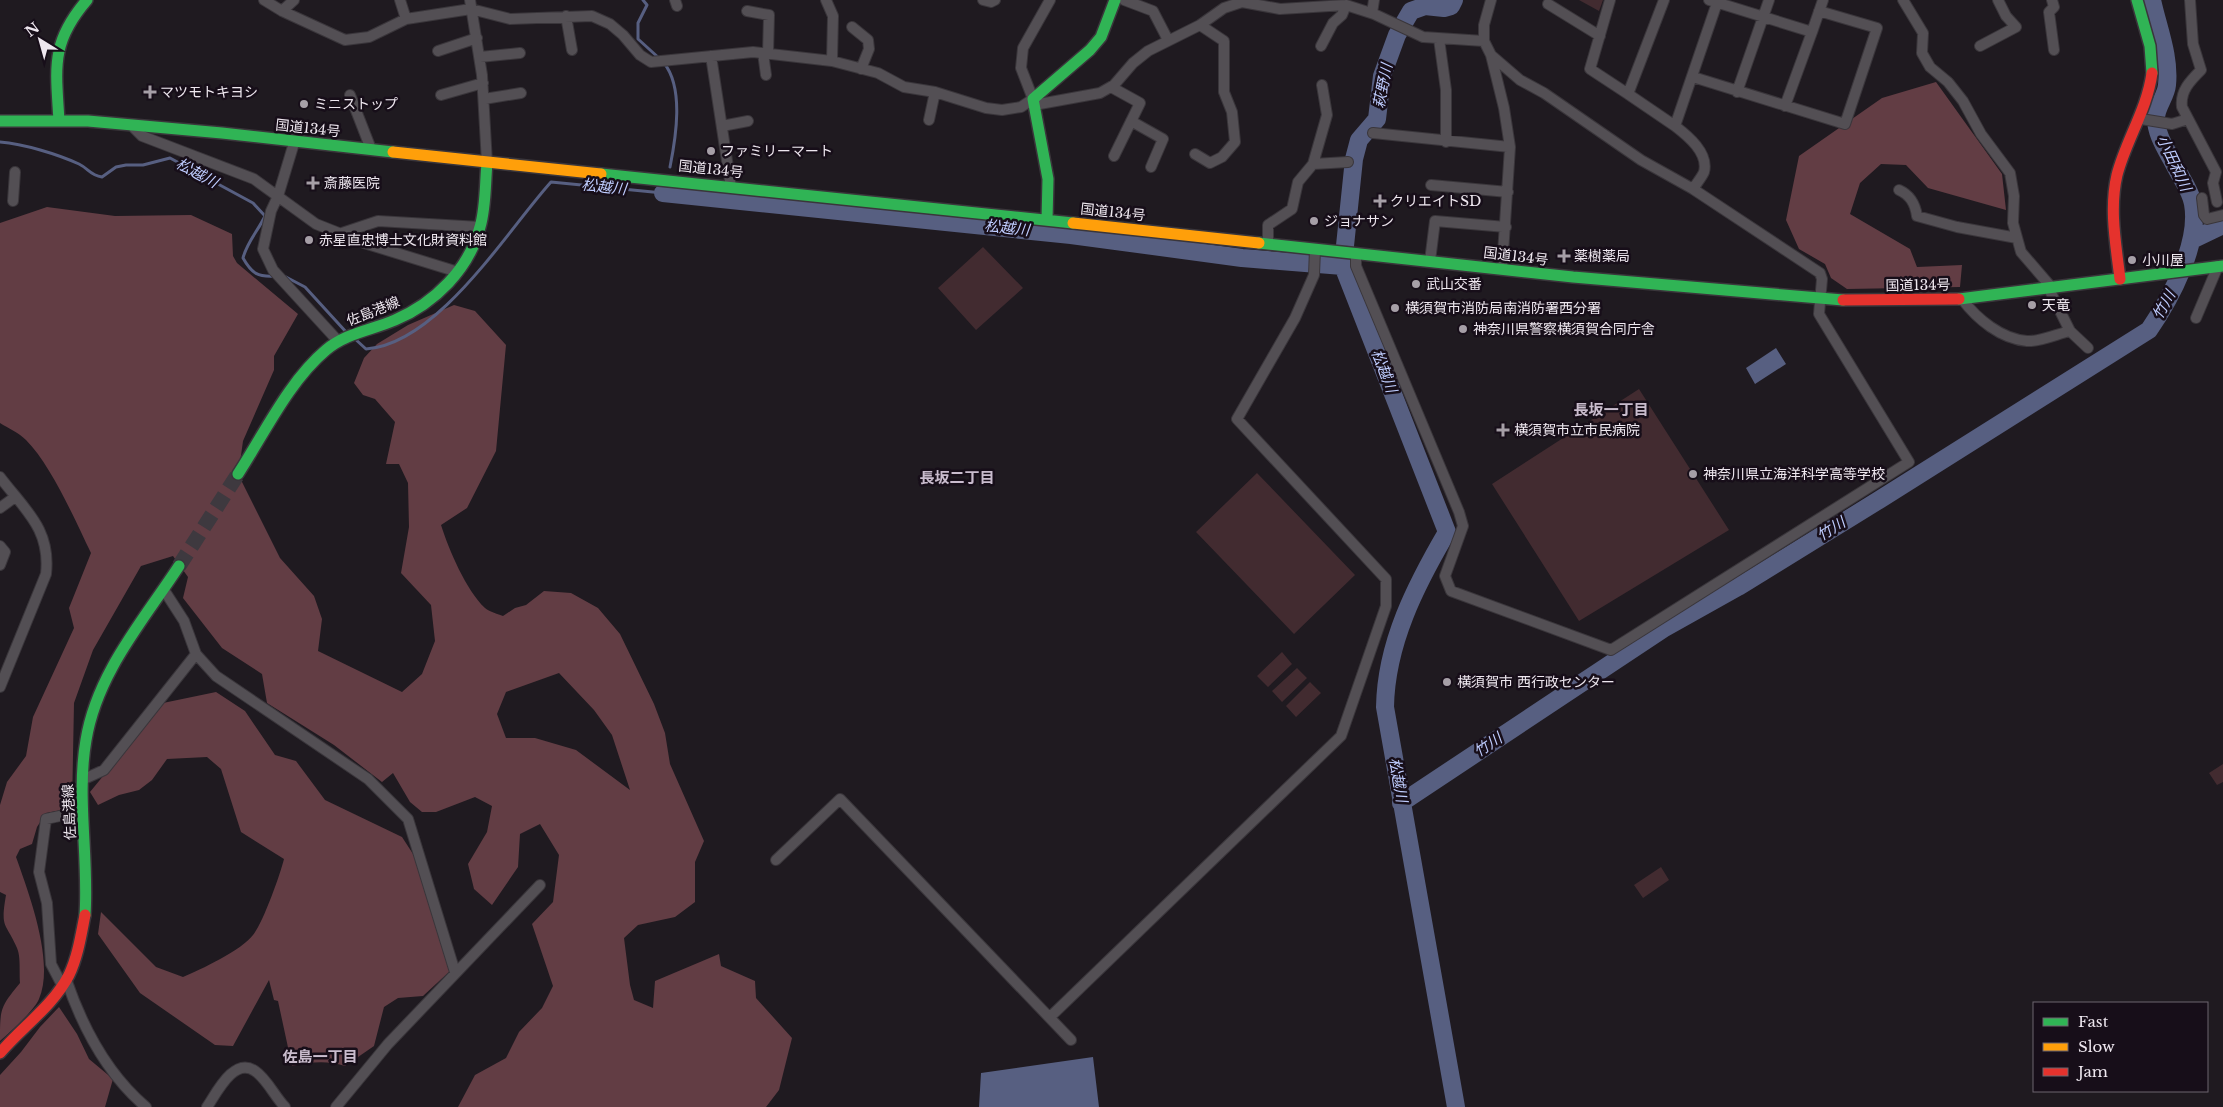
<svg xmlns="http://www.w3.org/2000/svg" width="2223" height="1107" viewBox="0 0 2223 1107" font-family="'Libre Baskerville','Noto Sans JP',serif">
  <rect width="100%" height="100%" fill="#1f1a20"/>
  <!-- green -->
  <path fill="#422b30" d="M1579,0H1603L1599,11Z
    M983,247L1023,288L976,330L938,288Z
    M1639,389L1729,530L1579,621L1492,484Z
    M1257,473L1355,575L1294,634L1196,532Z
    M1282,652L1292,664L1268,687L1257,676Z
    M1297,668L1307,678L1282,702L1272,691Z
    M1310,682L1321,693L1296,717L1286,706Z
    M2223,764V782L2217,785L2209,773Z
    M1661,867L1669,880L1643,898L1634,885Z"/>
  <!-- forest -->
  <path fill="#623d44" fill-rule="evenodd" d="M1936,82L2002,174L2006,210L1928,188L1906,165L1881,164L1860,183L1850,214L1910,249L1917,267L1962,265L1960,287L1847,289L1831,278L1825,264L1799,249L1786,220L1799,156L1882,98Z
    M47,207L115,216L191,215L232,234L233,256L237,263L298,314L274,356V370L243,441L239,470L242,482L280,558L314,596L322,619L318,651L402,692L422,674L435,641L431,605L401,573L409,527L408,483L399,464H386L395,422L375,399L363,395L354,383L364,358L377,344L408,325L454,305L475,311L506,345L496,451L467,508L441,525C449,550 466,590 485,608C490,612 498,614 503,616L515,608L526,605L544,591L571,593L598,608L620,634L654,704L665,733L670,764L704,841L695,862V902L675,917L638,925L624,938L630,985L634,1000L653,1008L655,981L719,954L721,966L755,981L756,998L792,1038L779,1090L766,1107H458L475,1075L506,1058L519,1032L542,1008L553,986L532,924L553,902L559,855L540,824L520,834L518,867L492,905L474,889L468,864L487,832L492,806L475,797L436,812H422L410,802L393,773L382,782L334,745L267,703L262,674L222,648L183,598L188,577L173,556L141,566L93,650L74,703L72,808L46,813L37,827L32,844L20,849L16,857C29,894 55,962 39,999C34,1011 10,1032 0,1041C0,1009 0,1007 20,983C19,973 21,957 17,948C6,922 0,930 6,895L0,892V805L7,782L26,756L33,717L74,628L69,608L91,553C75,520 51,465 26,440C19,433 8,428 0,423V223ZM559,673L594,710L612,735L630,790L576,750L535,738H506L497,714L506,692Z
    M216,692L245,711L275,755L296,761L325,800L402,837L415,857L450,971L423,996L398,998L384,1007L374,1046L345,1066C326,1060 311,1062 292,1066L278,1001L274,1000L269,980L233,1046L215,1045L140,993L98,934L101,912L156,967L183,977C200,970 242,950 253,935C263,923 280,875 284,859L241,832L221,769L207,757L167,759L152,780L139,790L119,795L98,805L90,792L163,703Z
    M59,1007L77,1034L89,1059L113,1079L105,1107H0V1075L21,1052L40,1027Z"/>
  <!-- water -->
  <path fill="#575f81" d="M1776,348L1786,364L1755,384L1746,368Z
    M1093,1057L1099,1107H979L981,1073Z"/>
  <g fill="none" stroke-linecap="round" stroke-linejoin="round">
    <!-- stream -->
    <path stroke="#575f81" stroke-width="3" d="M643,0L647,5L638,23V39L660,59
      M664,63C684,88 676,137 670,167
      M0,142C24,144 57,154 79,164C89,169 90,175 102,177L116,167L126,165H143L170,158L253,203L265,216C258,231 247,242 243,258C252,274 258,277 275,276
      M284,276L305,287L347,333
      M354,338L366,349C438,344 506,232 551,182L663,193L664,189"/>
    <!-- river -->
    <path stroke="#575f81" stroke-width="18" d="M663,193L1071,235L1242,258L1343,266L1447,532C1416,585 1386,643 1385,707L1456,1107
      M2192,240L2223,225
      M1343,265L1354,159L1359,140L1377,119L1382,76L1397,35L1411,11L1425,6L1444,8L1451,6L1454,0
      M1401,803L1663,629L1738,587L1879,500L2149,330C2171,298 2200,243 2193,204C2191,191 2181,178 2175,166C2168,152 2155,134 2156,117C2157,106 2166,96 2167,85C2170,56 2158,28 2152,0"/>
    <!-- secondary-tunnel -->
    <path stroke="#3e393f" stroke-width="15" stroke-dasharray="15 8" stroke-linecap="butt" d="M179,566L238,474"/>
    <defs>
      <path id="street" d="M264,0L282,11L345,40L369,37L406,19L471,9L510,19L592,16L610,24L623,35L640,55L651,62L753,52L832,61L878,73L904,87L935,92L986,108L1002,110L1021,107L1033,99L1021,68L1023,48L1050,0
        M400,0L406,19
        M470,0L482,75L487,163
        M675,0L677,6
        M826,0L833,16L832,61
        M983,0L991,2L995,0
        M1124,0L1153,11L1168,40
        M1491,0L1484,25V41L1491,55L1504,108L1510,147L1502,269
        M1610,0L1590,69L1628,94
        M1664,0L1628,94L1675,126
        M1709,0L1812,32L1823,0
        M1903,0L1923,33L1922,53L1930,67L1948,82L1963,101L1981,134L2010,173L2014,196L2013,223L2021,252L2052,288
        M2052,0L2054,7L2049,12L2054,50
        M2190,0L2193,44L2201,70C2190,81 2180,91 2182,107L2216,172L2213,183L2217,202
        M1548,4L1600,36
        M282,11L294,0
        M747,11L769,15L768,54
        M1372,13L1374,0
        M566,16L572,50
        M852,27L868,40L869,49L861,69
        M1439,39L1446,90V142
        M1321,46L1333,23L1342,15L1346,5
        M1980,46L2016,27L2006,16L1998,0
        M438,51L477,38
        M763,53L766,75
        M711,56L731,187
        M480,57L520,53
        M1693,77L1845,124L1877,28L1819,11
        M1111,87L1140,103L1114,156
        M1737,92L1769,0
        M350,95L371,149
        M441,95L483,83
        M484,99L521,93
        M1034,105L1100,93L1114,85L1133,63L1148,51L1200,25L1224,8L1242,2L1280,9L1346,5L1374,14L1423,37L1484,41
        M1785,106L1812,32
        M2141,119L2172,124L2188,119
        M929,120L935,92
        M1131,121L1163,139L1151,167
        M722,126L748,121
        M134,128L142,136L254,179L316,224L364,243L458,272
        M1373,133L1510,147
        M294,143L278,196L271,211L263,249L273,270L338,341
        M1195,154L1210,163L1222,157L1235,142L1232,112L1224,92V41L1200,25
        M1313,164L1348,162
        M1431,185L1508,192
        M1693,189C1696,184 1702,177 1704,172C1709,153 1688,136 1675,126L1718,0
        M1899,190C1910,195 1915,203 1917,216L1957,227L2017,238
        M2202,198L2204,215L2207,219L2223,215
        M13,201L15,172
        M342,233L378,221L480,227
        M1268,243V225L1292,209L1298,182L1313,164L1327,115L1322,85
        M1356,253V266L1459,512L1463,526L1445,576L1451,591L1611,650L1909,462L1819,314L1822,279L1820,273L1693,189L1641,160L1544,93L1520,80L1491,55
        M1430,261L1435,221L1506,227
        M2049,289L2070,331L2088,348
        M1962,299C1977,319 2001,339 2027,341C2040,342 2057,334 2070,331
        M2196,318L2218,266
        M0,477C25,510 51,529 46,574L0,687
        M0,508L15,497
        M0,546L5,552L0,565
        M164,590L184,621L196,654L216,676L368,779L408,819L455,972
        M82,780L104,770L196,654
        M776,860L840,799L1071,1040
        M66,979C82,1026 108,1075 146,1107
        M62,985L51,964L47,903L39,872L46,819L83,811
        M1050,1017L1341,736L1386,606V579L1237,419L1295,318L1314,275L1315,249
        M207,1107C216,1094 234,1056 255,1071C267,1079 275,1097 285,1107
        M336,1107L388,1044L540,885"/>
      <path id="fast" d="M2137,0L2150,46L2152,73
        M0,121H88L222,133L393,152
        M59,121C56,68 50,43 87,0
        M601,174L1073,223
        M1047,220L1048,179L1033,99L1090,50L1101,37L1115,0
        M1259,243L1573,277L1843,300
        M1959,299L2223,266
        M238,474C264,434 289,381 326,350C346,333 372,330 395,320C435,303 469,269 480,227C486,207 485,184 487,163
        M85,915C89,857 76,797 86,740C97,673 143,621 179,566"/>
      <path id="slow" d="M393,152L601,174
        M1073,223L1259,243"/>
      <path id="jam" d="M2120,279C2116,245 2109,209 2117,175C2126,140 2147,110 2152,73
        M1843,300L1959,299
        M0,1053C22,1027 53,1006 69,975C78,956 81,935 85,915"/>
    </defs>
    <!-- street casing -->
    <use href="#street" stroke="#3a363b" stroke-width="12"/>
    <!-- fast casing -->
    <use href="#fast" stroke="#3a363b" stroke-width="14"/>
    <!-- slow casing -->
    <use href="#slow" stroke="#3a363b" stroke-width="14"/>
    <!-- jam casing -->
    <use href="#jam" stroke="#3a363b" stroke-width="14"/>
    <!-- street -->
    <use href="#street" stroke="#534f54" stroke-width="10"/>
    <!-- fast -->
    <use href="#fast" stroke="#30b455" stroke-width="11"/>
    <!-- slow -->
    <use href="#slow" stroke="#ff9f0a" stroke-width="11"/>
    <!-- jam -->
    <use href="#jam" stroke="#e5322d" stroke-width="11"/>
  </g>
  <!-- markers -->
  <g fill="#a69fa7" stroke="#170e19" stroke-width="2">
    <path d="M147.5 84.5h5v5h5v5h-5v5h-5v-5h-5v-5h5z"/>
    <circle cx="304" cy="104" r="5"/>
    <circle cx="711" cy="151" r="5"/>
    <path d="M310.5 175.5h5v5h5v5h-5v5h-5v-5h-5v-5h5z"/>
    <path d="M1377.5 193.5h5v5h5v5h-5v5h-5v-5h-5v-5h5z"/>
    <circle cx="1314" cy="221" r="5"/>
    <circle cx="309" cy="240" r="5"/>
    <path d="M1561.5 248.5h5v5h5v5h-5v5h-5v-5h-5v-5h5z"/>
    <circle cx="2132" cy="260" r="5"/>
    <circle cx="1416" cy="284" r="5"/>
    <circle cx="2032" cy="305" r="5"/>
    <circle cx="1395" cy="308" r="5"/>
    <circle cx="1463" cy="329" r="5"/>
    <path d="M1500.5 422.5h5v5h5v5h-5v5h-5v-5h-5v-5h5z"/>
    <circle cx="1693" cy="474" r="5"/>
    <circle cx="1447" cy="682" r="5"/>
  </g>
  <g text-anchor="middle" stroke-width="5" stroke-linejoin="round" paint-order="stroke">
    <!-- poi labels -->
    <g font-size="14" fill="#eee7ef" stroke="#170e19" text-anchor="start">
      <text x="160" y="97">マツモトキヨシ</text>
      <text x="314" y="109">ミニストップ</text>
      <text x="721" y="156">ファミリーマート</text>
      <text x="324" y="188">斎藤医院</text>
      <text x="1390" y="206">クリエイトSD</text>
      <text x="1324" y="226">ジョナサン</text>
      <text x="319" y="245">赤星直忠博士文化財資料館</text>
      <text x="1574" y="261">薬樹薬局</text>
      <text x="2142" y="265">小川屋</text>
      <text x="1426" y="289">武山交番</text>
      <text x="2042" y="310">天竜</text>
      <text x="1405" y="313">横須賀市消防局南消防署西分署</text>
      <text x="1473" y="334">神奈川県警察横須賀合同庁舎</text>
      <text x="1514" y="435">横須賀市立市民病院</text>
      <text x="1703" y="479">神奈川県立海洋科学高等学校</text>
      <text x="1457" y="687">横須賀市 西行政センター</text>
    </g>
    <!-- street labels -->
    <g font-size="14" fill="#eee7ef" stroke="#170e19">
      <text transform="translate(308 128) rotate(6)" y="5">国道134号</text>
      <text transform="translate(711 169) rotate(6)" y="5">国道134号</text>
      <text transform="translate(1113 212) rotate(6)" y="5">国道134号</text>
      <text transform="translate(1516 256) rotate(7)" y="5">国道134号</text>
      <text transform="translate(1918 285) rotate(-1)" y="5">国道134号</text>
      <text transform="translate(373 311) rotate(-22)" y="5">佐島港線</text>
      <text transform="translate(69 812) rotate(-93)" y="5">佐島港線</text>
    </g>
    <!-- water labels -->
    <g font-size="15" font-style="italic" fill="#bfcdff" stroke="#170e19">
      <text transform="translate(1383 86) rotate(-79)" y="5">萩野川</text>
      <text transform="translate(2174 163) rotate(65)" y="5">小田和川</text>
      <text transform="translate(197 173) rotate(28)" y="5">松越川</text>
      <text transform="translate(604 187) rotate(6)" y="5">松越川</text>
      <text transform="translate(1007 228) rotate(6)" y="5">松越川</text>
      <text transform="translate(2164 305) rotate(-61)" y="5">竹川</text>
      <text transform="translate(1384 371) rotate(69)" y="5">松越川</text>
      <text transform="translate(1831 529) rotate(-32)" y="5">竹川</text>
      <text transform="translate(1488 745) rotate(-34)" y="5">竹川</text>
      <text transform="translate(1398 780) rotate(80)" y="5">松越川</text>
    </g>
    <!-- neighbourhood labels -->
    <g font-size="15" font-weight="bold" fill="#c9bccd" stroke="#170e19">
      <text x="1611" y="415">長坂一丁目</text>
      <text x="957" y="483">長坂二丁目</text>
      <text x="320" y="1062">佐島一丁目</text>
    </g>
  </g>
  <!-- legend -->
  <rect x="2033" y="1002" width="175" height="90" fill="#170e19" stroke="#6d656f"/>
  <rect x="2043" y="1018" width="25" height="8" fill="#30b455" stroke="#6d656f"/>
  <text x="2078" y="1027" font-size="15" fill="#eee7ef">Fast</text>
  <rect x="2043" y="1043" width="25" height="8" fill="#ff9f0a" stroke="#6d656f"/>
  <text x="2078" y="1052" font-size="15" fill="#eee7ef">Slow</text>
  <rect x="2043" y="1068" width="25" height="8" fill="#e5322d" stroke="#6d656f"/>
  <text x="2078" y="1077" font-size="15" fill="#eee7ef">Jam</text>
  <!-- north arrow -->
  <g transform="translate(40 40) rotate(323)" stroke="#170e19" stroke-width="4" paint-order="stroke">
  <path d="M0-4L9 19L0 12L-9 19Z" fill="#eee7ef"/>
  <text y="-8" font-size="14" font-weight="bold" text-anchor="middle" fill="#eee7ef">N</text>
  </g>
</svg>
